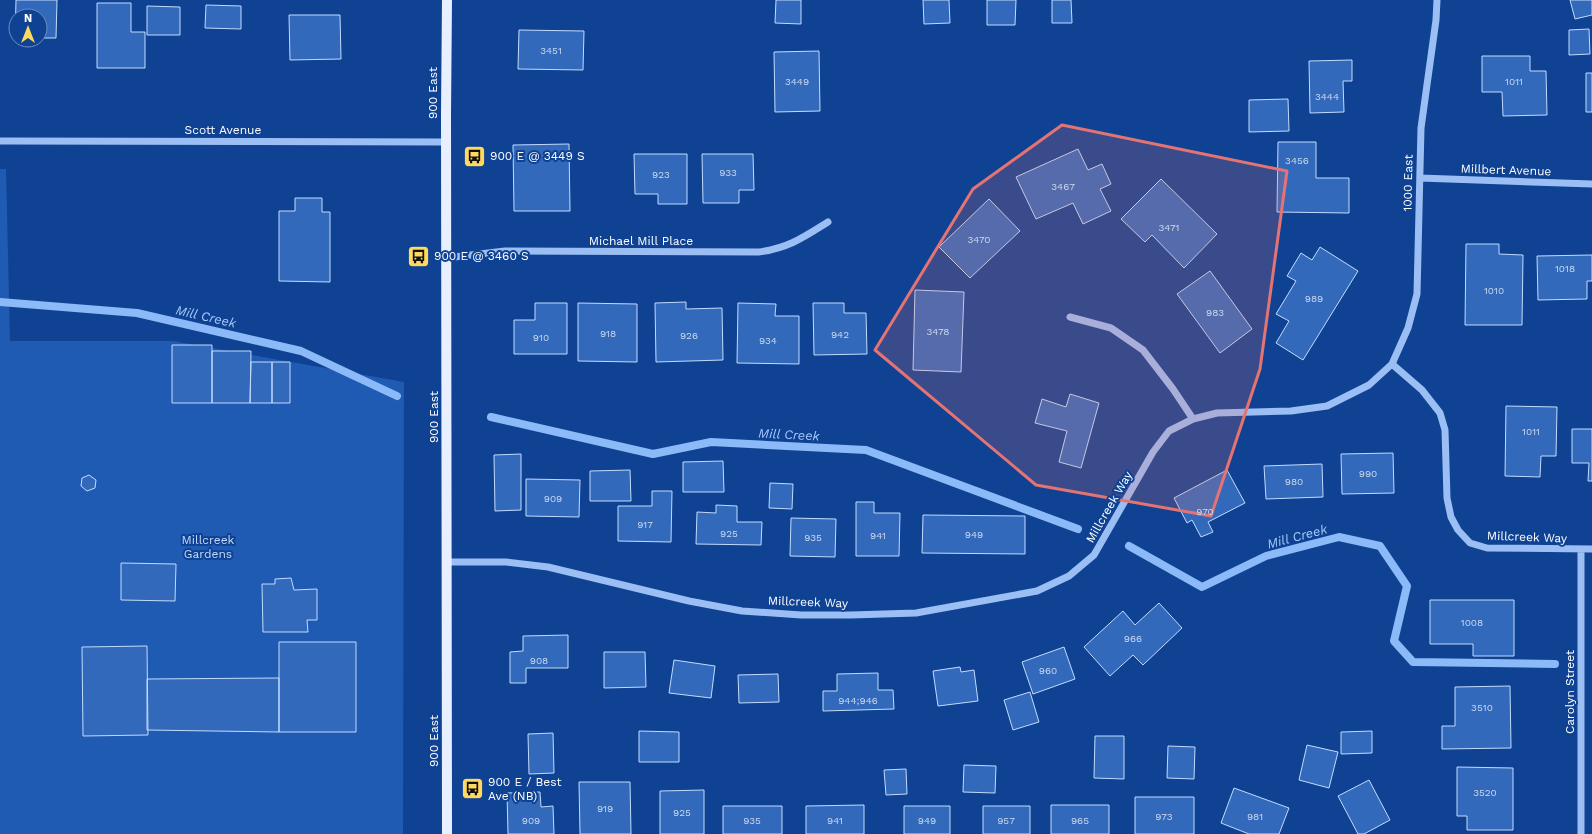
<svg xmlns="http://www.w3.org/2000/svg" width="1592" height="834" viewBox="0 0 1592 834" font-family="'Work Sans',sans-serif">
  <rect width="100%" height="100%" fill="#0f4293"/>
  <!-- green -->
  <path fill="#205bb3" d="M0,169H6L10,341H173L404,382L403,834H0Z"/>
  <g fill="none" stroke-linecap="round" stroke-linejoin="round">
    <!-- stream -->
    <path stroke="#8cb9f8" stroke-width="8" d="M0,302L137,313L301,351L397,396
      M491,417L653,454L711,442L866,450L1078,529
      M1129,546L1202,587L1266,556L1339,537L1380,546L1407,586L1394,641L1413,662L1555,664"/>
  </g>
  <!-- building -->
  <path fill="#3369bb" stroke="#c2dbfe" d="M16,0H57L56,38H40V16H16V37H15Z
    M776,0H801V24L775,23Z
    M923,0H949L950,23L924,24Z
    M987,0H1016L1015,25H987Z
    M1052,0H1071L1072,23H1052Z
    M1570,0H1592V15L1575,19Z
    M97,3H131V32H145V68H97Z
    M206,5L241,6V29L205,28Z
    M147,6L180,7V35H147Z
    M289,15H340L341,59L290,60Z
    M1589,29L1590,54L1569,55V30Z
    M519,30L584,31L583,70L518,69Z
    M819,51L820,111L775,112L774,52Z
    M1482,56H1530V71H1546L1547,115L1503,116L1502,92H1482Z
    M1352,60V81H1343L1344,112L1310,113L1309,61Z
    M1586,73H1592V112H1586Z
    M1288,99L1289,131L1249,132V100Z
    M1278,142H1316V178H1349V213L1277,212Z
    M569,144L570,211H514L513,145Z
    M1078,149L1088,170L1102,164L1111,184L1100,189L1111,211L1083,224L1073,203L1036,219L1016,177Z
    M634,154H687V204H658V194H635Z
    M702,154H753L754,190H739V203H703Z
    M1161,179L1217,234L1184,268L1152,235L1145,242L1121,219Z
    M295,198H322V212H330V282L279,281V211H295Z
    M989,199L1020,231L970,278L939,247Z
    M1466,244H1499V254L1523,255L1522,325H1465Z
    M1320,247L1358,271L1303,360L1276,343L1289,321L1276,314L1296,281L1287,276L1301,253L1312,260Z
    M1592,255V281H1587V299L1538,300L1537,256Z
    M1210,271L1252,329L1220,353L1177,294Z
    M915,290L964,292L961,372L913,370Z
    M686,302V309L722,308L723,360L656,362L655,303Z
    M535,303H567V354H514V320H535Z
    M578,303L637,304V362L578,361Z
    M738,303L776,304L775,316H799V364L737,363Z
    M813,303H844V313H866L867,354L814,355Z
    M172,345H212V403H172Z
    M212,351H251L250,403H212Z
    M251,362H272V403H250Z
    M272,362H290V403H272Z
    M1070,394L1099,403L1081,468L1059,462L1067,431L1035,423L1042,399L1066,407Z
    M1506,406L1557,407L1556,456H1541L1540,477L1505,476Z
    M1572,429H1592V481H1588L1589,463H1572Z
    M1393,453L1394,493L1342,494L1341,454Z
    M521,454V510L495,511L494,455Z
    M723,461L724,492H683V462Z
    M1322,464L1323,497L1266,499L1264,466Z
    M630,470L631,501H590V471Z
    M1227,470L1245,503L1208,522L1213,532L1201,537L1192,520L1187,523L1174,498Z
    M89,475L96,480L95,488L87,491L81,486L82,478Z
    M526,479L580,480L579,517L526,516Z
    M770,483L793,484L792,509L769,508Z
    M652,491H672L671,542L618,541V506H652Z
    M856,502H874V513H900L899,556H856Z
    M716,505L737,506V522H762L761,545L696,544L697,512L716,513Z
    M923,515L1025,516V554L922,553Z
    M791,518L836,519L835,557L790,556Z
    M121,563L176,564L175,601L121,600Z
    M291,578L294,590L317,589V620H307L308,632H263L262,584H275V579Z
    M1430,600H1514V656H1473V644H1430Z
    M1159,603L1182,628L1143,665L1133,655L1110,676L1084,647L1123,611L1135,625Z
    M568,635V668H526V683H510V652L523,651V636Z
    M279,642H356V732H279Z
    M147,646L148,735L83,736L82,647Z
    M1064,647L1075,679L1033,694L1022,662Z
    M604,652H645L646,687L604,688Z
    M674,660L715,666L711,698L669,693Z
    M960,667L961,672L974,670L978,701L938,706L933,671Z
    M878,673V690H893L894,709L823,711V691H837V674Z
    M778,674L779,702L739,703L738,675Z
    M279,678V732L147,730V679Z
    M1510,686L1511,748L1442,749V726H1455V687Z
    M1030,692L1039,722L1013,730L1004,700Z
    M639,731L679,732V762H639Z
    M1372,731V753L1341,754V732Z
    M553,733L554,773L529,774L528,734Z
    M1095,736H1124V779L1094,778Z
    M1307,745L1338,752L1329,788L1299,780Z
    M1168,746L1195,747L1194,779L1167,778Z
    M964,765L996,766L995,793L963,792Z
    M1457,767L1513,768V830H1467V816H1457Z
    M906,769L907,794L886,795L884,770Z
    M1369,780L1390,820L1364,834H1358L1338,796Z
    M579,782H630L631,834H580Z
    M1234,788L1289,808L1279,834H1249L1221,823Z
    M704,790V834H660V791Z
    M540,792L541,807L553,806L554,834H508L507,793Z
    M1135,797H1194V834H1135Z
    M864,805V834H806V806Z
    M1051,805H1109V834H1051Z
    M723,806H782V834H723Z
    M904,806H950V834H904Z
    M983,806H1030V834H983Z"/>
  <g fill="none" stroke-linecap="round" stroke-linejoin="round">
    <!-- minor -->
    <path stroke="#9bbff4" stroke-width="7" d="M0,141L446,142
      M1420,178L1592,184
      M446,258L505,251L759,252C789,248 804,237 828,222
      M1070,317L1111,328L1143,350L1173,389L1193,419
      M1392,364L1422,390L1440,413L1445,430L1447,498L1451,517L1458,530L1470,543L1487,548L1592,549
      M448,562H506L548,567L689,601L742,611L801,615H851L916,613L1037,591L1069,576L1094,555L1153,452L1169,431L1193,419L1217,413L1291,411L1327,406L1369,385L1392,364L1408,328L1417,294L1421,128L1436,20L1437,0
      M1581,834V550"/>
    <!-- major -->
    <path stroke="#e8f0ff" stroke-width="10" d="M447,834L446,114L447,0"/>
  </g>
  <!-- marked area -->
  <path fill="#e47373" fill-opacity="0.2" stroke="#e47373" stroke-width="3" stroke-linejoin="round" d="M1062,125L1287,171L1260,369L1211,516L1036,485L875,350L973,189Z"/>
  <!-- icons -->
  <defs>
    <symbol id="bus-square" viewBox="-11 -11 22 22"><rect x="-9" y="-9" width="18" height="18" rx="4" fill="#ffd85e" stroke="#0f4293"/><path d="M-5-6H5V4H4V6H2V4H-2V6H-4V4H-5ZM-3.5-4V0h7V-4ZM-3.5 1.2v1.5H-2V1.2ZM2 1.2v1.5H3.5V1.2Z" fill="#111"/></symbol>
  </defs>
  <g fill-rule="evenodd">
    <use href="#bus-square" x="462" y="144" width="25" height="25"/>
    <use href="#bus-square" x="406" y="244" width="25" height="25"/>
    <use href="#bus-square" x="460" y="776" width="25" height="25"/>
  </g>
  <g text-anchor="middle" stroke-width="4" stroke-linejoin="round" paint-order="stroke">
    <!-- number labels -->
    <g font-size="10" fill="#ccdaee">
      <text x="551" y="54">3451</text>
      <text x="797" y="85">3449</text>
      <text x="1514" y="85">1011</text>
      <text x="1327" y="100">3444</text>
      <text x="1297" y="164">3456</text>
      <text x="728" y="176">933</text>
      <text x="661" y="178">923</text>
      <text x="1063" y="190">3467</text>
      <text x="1169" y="231">3471</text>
      <text x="979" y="243">3470</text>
      <text x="1565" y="272">1018</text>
      <text x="1494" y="294">1010</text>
      <text x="1314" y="302">989</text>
      <text x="1215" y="316">983</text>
      <text x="938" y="335">3478</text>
      <text x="608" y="337">918</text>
      <text x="840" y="338">942</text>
      <text x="689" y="339">926</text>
      <text x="541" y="341">910</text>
      <text x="768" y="344">934</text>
      <text x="1531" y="435">1011</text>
      <text x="1368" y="477">990</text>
      <text x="1294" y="485">980</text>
      <text x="553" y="502">909</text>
      <text x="1205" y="515">970</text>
      <text x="645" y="528">917</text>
      <text x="729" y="537">925</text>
      <text x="974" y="538">949</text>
      <text x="878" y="539">941</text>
      <text x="813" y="541">935</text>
      <text x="1472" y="626">1008</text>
      <text x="1133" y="642">966</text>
      <text x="539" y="664">908</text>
      <text x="1048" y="674">960</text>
      <text x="858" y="704">944;946</text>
      <text x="1482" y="711">3510</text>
      <text x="1485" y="796">3520</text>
      <text x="605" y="812">919</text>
      <text x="682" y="816">925</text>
      <text x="1164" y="820">973</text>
      <text x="1255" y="820">981</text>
      <text x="531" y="824">909</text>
      <text x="752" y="824">935</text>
      <text x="835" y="824">941</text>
      <text x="927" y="824">949</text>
      <text x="1006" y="824">957</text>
      <text x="1080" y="824">965</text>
    </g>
    <!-- street labels -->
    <g font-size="12" fill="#fff" stroke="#0f4293">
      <text transform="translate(433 93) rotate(-90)" y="4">900 East</text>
      <text x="223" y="134">Scott Avenue</text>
      <text transform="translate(1506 170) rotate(2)" y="4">Millbert Avenue</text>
      <text transform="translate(1408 183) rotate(-89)" y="4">1000 East</text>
      <text x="641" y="245">Michael Mill Place</text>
      <text transform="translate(434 417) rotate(-90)" y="4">900 East</text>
      <text transform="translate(1109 507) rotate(-60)" y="4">Millcreek Way</text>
      <text transform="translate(1527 537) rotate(2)" y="4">Millcreek Way</text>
      <text transform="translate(808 602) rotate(2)" y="4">Millcreek Way</text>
      <text transform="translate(1570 692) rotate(-90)" y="4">Carolyn Street</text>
      <text transform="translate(434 741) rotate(-90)" y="4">900 East</text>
    </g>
    <!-- poi labels -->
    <g font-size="12" fill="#fff" stroke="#0f4293" text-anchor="start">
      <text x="490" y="160">900 E @ 3449 S</text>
      <text x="434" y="260">900 E @ 3460 S</text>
      <text x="488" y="786">900 E / Best<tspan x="488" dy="14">Ave (NB)</tspan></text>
    </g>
    <!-- park labels -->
    <g font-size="12" fill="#c2dbfe" stroke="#0f4293">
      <text x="208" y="544">Millcreek<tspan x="208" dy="14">Gardens</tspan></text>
    </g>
    <!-- water labels -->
    <g font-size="13" font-style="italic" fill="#a7c9fb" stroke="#0f4293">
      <text transform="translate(206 316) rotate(13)" y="5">Mill Creek</text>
      <text transform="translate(789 434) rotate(3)" y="5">Mill Creek</text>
      <text transform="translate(1297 536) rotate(-15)" y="5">Mill Creek</text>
    </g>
  </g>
  <!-- north arrow -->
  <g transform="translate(28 28)"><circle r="19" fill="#0f4293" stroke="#6f8ebe"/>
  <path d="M0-3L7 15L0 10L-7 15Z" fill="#ffd85e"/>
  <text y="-6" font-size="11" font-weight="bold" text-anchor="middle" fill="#ffffff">N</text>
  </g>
</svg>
